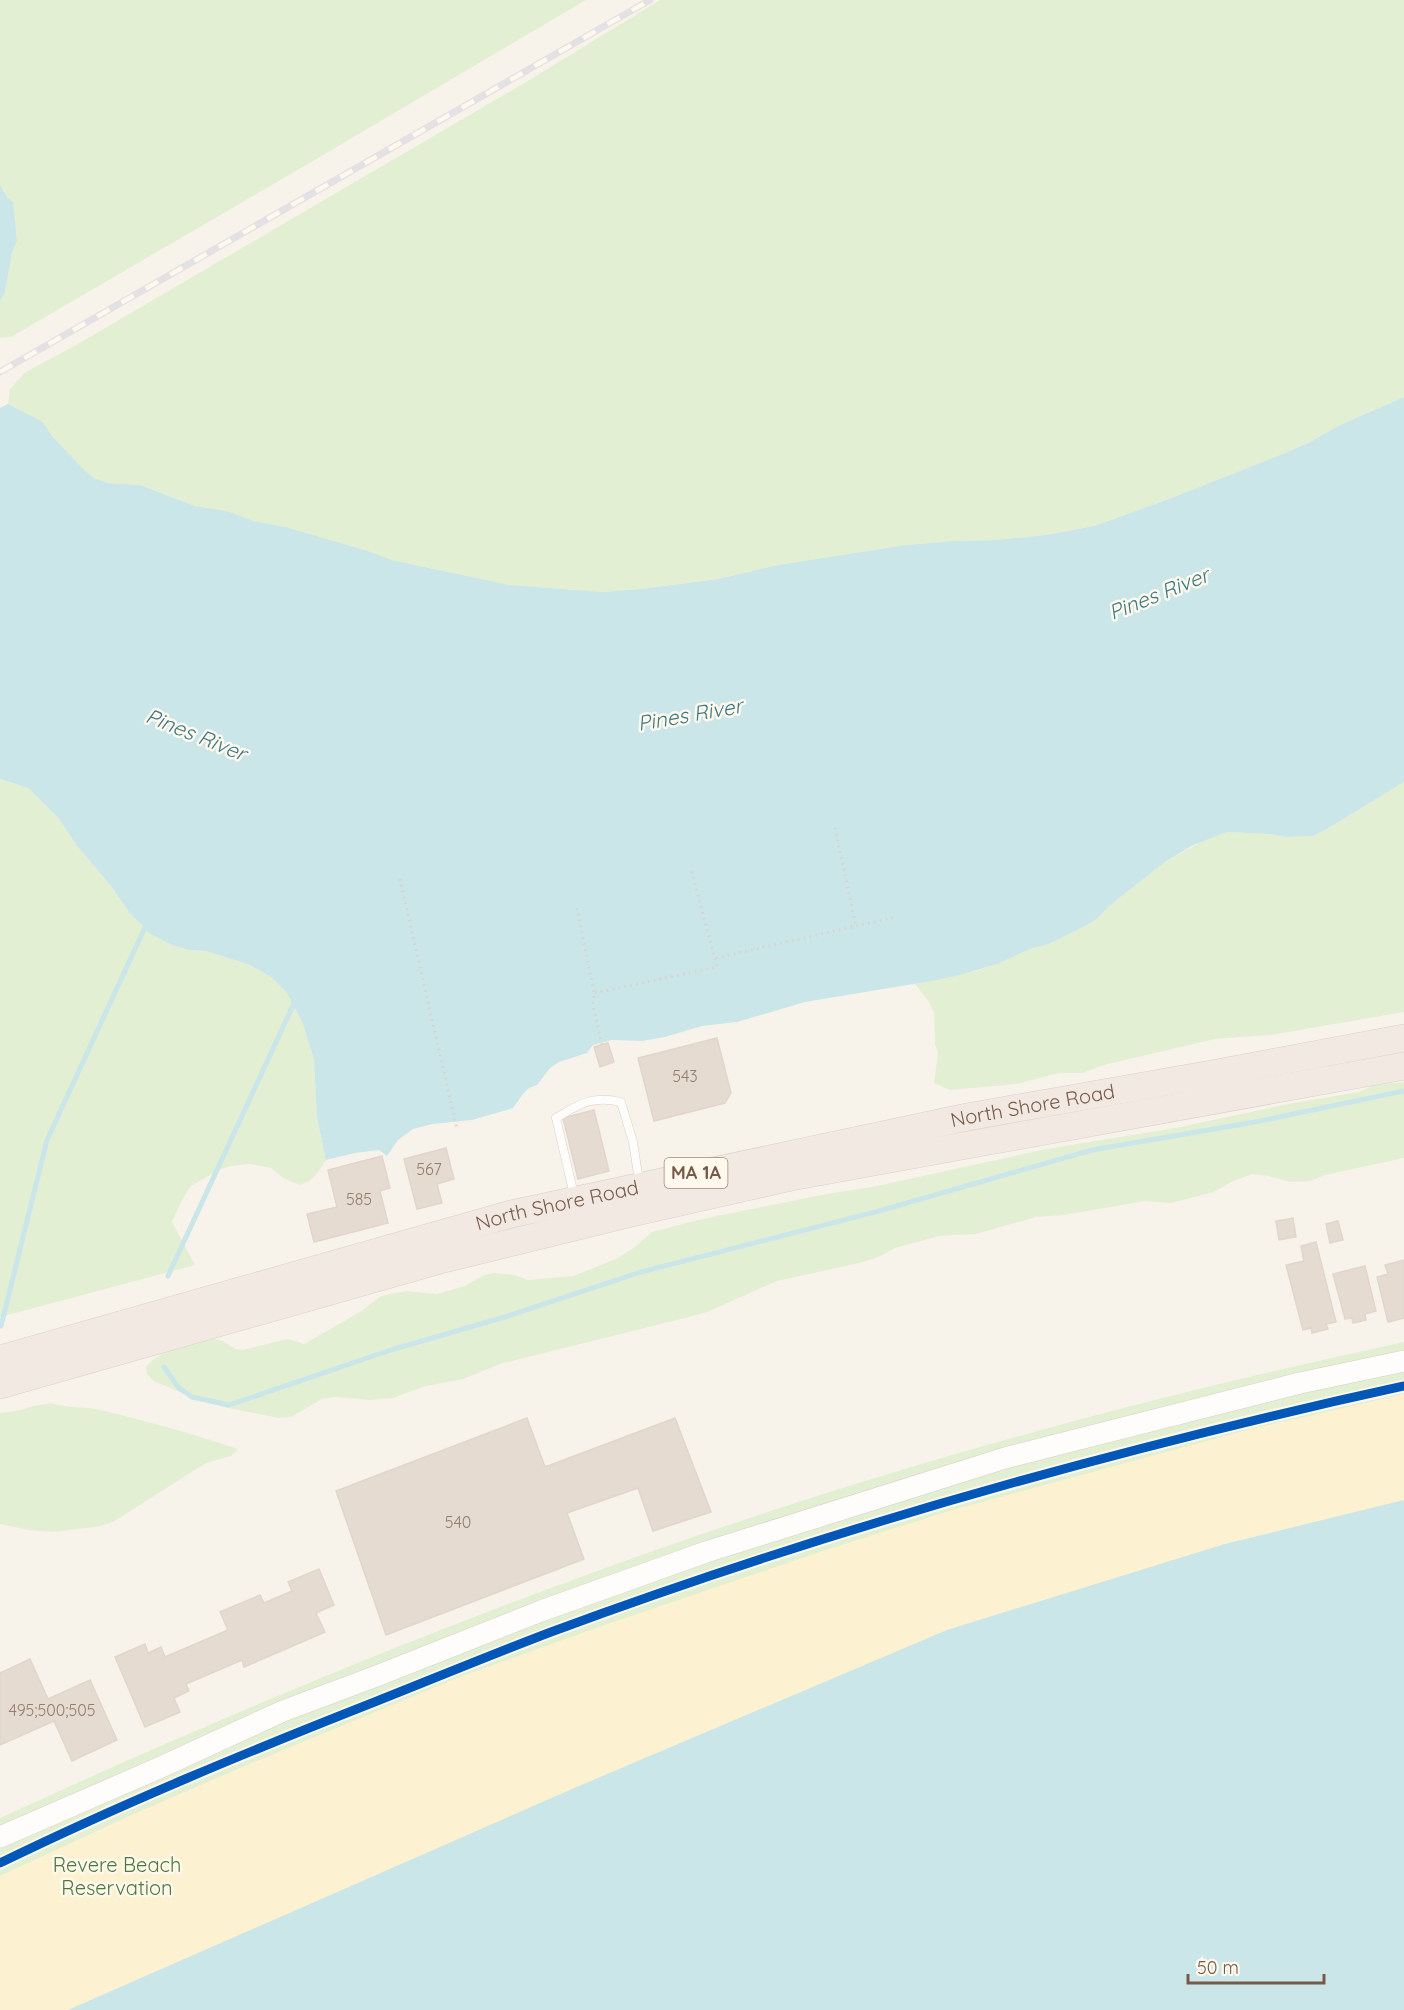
<svg xmlns="http://www.w3.org/2000/svg" width="1404" height="2010" viewBox="0 0 1404 2010" font-family="Quicksand,sans-serif">
  <rect width="100%" height="100%" fill="#f8f3ea"/>
  <!-- green -->
  <path fill="#e3efd3" d="M0,0H586L313,161L11,337L0,338V302L5,292L12,253L17,240L13,215L8,198L0,185Z
    M660,0H1404V397L1340,425L1310,442L1290,451L1169,499L1094,526L1046,535L995,540L953,541L906,545L778,565L718,579L641,589L602,592L510,585L429,568L392,560L368,551L286,527L254,521L227,511L195,506L140,485L108,483L94,478L84,471L52,436L43,422L8,404L10,389L24,373L76,345L526,82Z
    M0,779L28,788L59,819L77,846L111,886L129,912L150,934L172,945L189,950L206,951L250,965L271,977L287,993L303,1024L314,1060L317,1118L326,1160C319,1171 314,1181 300,1185L283,1178L271,1168L250,1164L231,1166L221,1169L191,1186L182,1200L172,1222L195,1265L0,1317Z
    M1404,782V1012L1271,1035L1215,1039L1104,1065L1083,1073H1059L1017,1084L950,1090L934,1083L938,1052L935,1045L934,1013L929,1002L915,984L979,970L1030,949L1049,944L1098,918L1109,906L1165,862L1204,840L1227,832L1268,834L1287,837L1313,836L1327,829Z
    M1404,1082V1158L1325,1175L1310,1181L1290,1182L1268,1176L1252,1174L1233,1181L1214,1192L1171,1203L1145,1201L1064,1215L1036,1217L976,1234L939,1236L895,1248L879,1257L859,1263L777,1281L707,1312L689,1317L500,1364L463,1379L426,1386L393,1398L369,1400L335,1397L322,1399L291,1417L279,1418L223,1407L184,1394L154,1381L147,1374L146,1367L155,1358L167,1351L211,1338L223,1341L235,1349L243,1350L283,1340L288,1339L304,1344L360,1312L381,1296L407,1291L437,1294L465,1286L484,1275L493,1273L515,1275L528,1280L573,1276L616,1259L635,1247L652,1232L698,1220L816,1196L877,1186L1046,1149L1175,1128L1293,1103L1359,1092L1374,1085Z
    M1404,1342V1500L947,1630L579,1786L68,2010H0V1818C228,1713 461,1617 699,1535C929,1456 1166,1393 1404,1342Z
    M51,1403C69,1409 87,1406 105,1411C150,1422 194,1434 238,1449L231,1456L206,1463L113,1522L101,1526L53,1532L28,1530L0,1524V1413L21,1410L33,1406Z"/>
  <!-- sand -->
  <path fill="#fcf2d1" d="M1404,1394V1500L1225,1544L947,1630L579,1786L68,2010H0V1876L129,1816L245,1766L457,1678L593,1629L823,1551L949,1511L1251,1429Z"/>
  <!-- water -->
  <path fill="#cae6e9" d="M0,185L8,198L13,202L17,241L12,253L5,292L0,302Z
    M1404,397V782L1327,829L1313,836L1287,837L1268,834L1227,832L1193,845L1165,862L1109,906L1098,918L1085,926L1049,944L1030,949L997,964L960,975L932,981L805,1002L737,1022L702,1026L665,1037L642,1041L612,1040L593,1045L587,1053L559,1062L550,1068L537,1085L529,1088L523,1094L513,1108L472,1120L433,1124L413,1129L398,1140L387,1156L379,1150L355,1153L326,1160L317,1118L314,1060L303,1024L287,993L271,977L250,965L206,951L189,950L172,945L150,934L129,912L111,886L77,846L59,819L28,788L0,779V408L8,404L43,422L52,436L85,471L94,478L108,483L140,485L195,506L227,511L254,521L286,527L368,551L392,560L429,568L510,585L602,592L641,589L718,579L778,565L906,545L953,541L995,540L1046,535L1094,526L1169,499L1290,451L1310,442L1340,425Z
    M1404,1500V2010H68L579,1786L947,1630L1225,1544Z"/>
  <g fill="none" stroke-linecap="round" stroke-linejoin="round">
    <!-- stream -->
    <path stroke="#cae6e9" stroke-width="5" d="M168,1276L296,999
      M1,1326L47,1140L147,923
      M164,1367L178,1387L192,1397L229,1405L391,1350L508,1316L641,1272L879,1211L1092,1150L1255,1122L1404,1091"/>
  </g>
  <!-- building -->
  <path fill="#e5dbd1" stroke="#e1d6cc" stroke-width="1.5" d="M717,1038L731,1093L725,1103L654,1121L638,1058Z
    M608,1043L614,1062L600,1067L594,1047Z
    M594,1110L609,1171L578,1179L563,1118Z
    M446,1148L454,1179L437,1184L442,1203L417,1209L404,1159Z
    M382,1156L390,1188L380,1191L388,1223L314,1242L307,1214L337,1207L328,1170Z
    M1293,1218L1296,1237L1279,1240L1276,1221Z
    M1338,1221L1343,1240L1330,1243L1326,1224Z
    M1316,1242L1336,1322L1326,1324L1328,1329L1312,1333L1311,1328L1303,1330L1286,1265L1304,1261L1301,1246Z
    M1404,1260V1318L1388,1322L1377,1277L1388,1274L1385,1265Z
    M1365,1266L1376,1311L1365,1314L1366,1320L1353,1323L1352,1318L1345,1319L1333,1274Z
    M527,1418L545,1467L675,1418L711,1512L653,1531L638,1488L567,1513L584,1559L386,1635L336,1491Z
    M319,1569L334,1605L316,1613L325,1632L244,1667L242,1660L186,1684L189,1691L174,1698L180,1712L145,1727L115,1657L145,1644L148,1653L161,1647L165,1657L228,1630L220,1612L260,1595L264,1603L292,1591L288,1582Z
    M30,1659L48,1699L90,1680L117,1740L72,1761L54,1721L0,1745V1673Z"/>
  <g fill="none" stroke-linecap="round" stroke-linejoin="round">
    <defs>
      <path id="lane" d="M574,1195L556,1118C580,1104 592,1095 621,1102L633,1142L639,1181"/>
      <path id="secondary" d="M0,1837L159,1768L283,1711L374,1677L541,1611L706,1552L1005,1458L1300,1383L1404,1361"/>
      <g id="highway">
        <path id="s1" d="M0,1359L511,1214L967,1117L1217,1073L1404,1038"/>
        <path d="M0,1385L440,1260L632,1213L791,1177L1404,1066"/>
      </g>
    </defs>
    <!-- lane casing -->
    <use href="#lane" stroke="#d6cfc6" stroke-width="9"/>
    <!-- secondary casing -->
    <use href="#secondary" stroke="#d7cfc6" stroke-width="22"/>
    <!-- highway casing -->
    <use href="#highway" stroke="#dad0c9" stroke-width="28"/>
    <!-- path -->
    <path stroke="#dad2cd" stroke-width="3" stroke-dasharray="1.5 4.5" stroke-linecap="butt" d="M835,828L856,926
      M400,879L457,1129
      M577,908L594,992L593,1005L602,1045
      M716,958L896,917
      M595,993L717,967L691,869"/>
    <!-- lane -->
    <use href="#lane" stroke="#fefdfc" stroke-width="8"/>
    <!-- secondary -->
    <use href="#secondary" stroke="#fefdfc" stroke-width="21"/>
    <!-- highway -->
    <use href="#highway" stroke="#f2e9e3" stroke-width="27"/>
    <defs>
      <path id="rail" d="M0,372L650,0"/>
    </defs>
    <!-- rail casing -->
    <use href="#rail" stroke="#e4e1e5" stroke-width="7"/>
    <!-- rail -->
    <use href="#rail" stroke="#fff8ec" stroke-width="4.5" stroke-dasharray="14" stroke-linecap="butt"/>
    <defs>
      <path id="cycleway" d="M0,1863C123,1803 250,1751 377,1701C435,1678 493,1654 551,1632C829,1529 1115,1449 1404,1386"/>
    </defs>
    <!-- cycleway casing -->
    <use href="#cycleway" stroke="#fff8ec" stroke-width="13"/>
    <!-- cycleway -->
    <use href="#cycleway" stroke="#0057b8" stroke-width="9"/>
  </g>
  <g text-anchor="middle" stroke-width="5" stroke-linejoin="round" paint-order="stroke">
    <!-- number labels -->
    <g font-size="16" fill="#957c6c">
      <text x="685" y="1082">543</text>
      <text x="429" y="1175">567</text>
      <text x="359" y="1205">585</text>
      <text x="458" y="1528">540</text>
      <text x="52" y="1716">495;500;505</text>
    </g>
    <!-- shield labels -->
    <rect fill="#fff8ec" stroke="#a08979" stroke-width="1.5" x="664.5" y="1158" width="63" height="30" rx="4.5"/>
    <g font-size="18" font-weight="bold" fill="#785a48">
      <text x="696" y="1179">MA 1A</text>
    </g>
    <!-- street labels -->
    <g font-size="20" fill="#785a48" stroke="#fff8ec">
      <text dy="7" stroke="none"><textPath href="#s1" startOffset="1064">North Shore Road</textPath></text>
      <text dy="7" stroke="none"><textPath href="#s1" startOffset="578">North Shore Road</textPath></text>
    </g>
    <!-- park labels -->
    <g font-size="20" fill="#4d793c" stroke="#fff8ec">
      <text x="117" y="1872">Revere Beach<tspan x="117" dy="23">Reservation</tspan></text>
    </g>
    <!-- water labels -->
    <g font-size="21" font-style="italic" fill="#3d7886" stroke="#fff8ec">
      <text transform="translate(1159 594) rotate(-22)" y="7">Pines River</text>
      <text transform="translate(690 715) rotate(-10)" y="7">Pines River</text>
      <text transform="translate(196 735) rotate(22)" y="7">Pines River</text>
    </g>
  </g>
  <!-- scale -->
  <path d="M1188 1974v9h136v-9" fill="none" stroke="#785a48" stroke-width="3"/>
  <text x="1197" y="1974" font-size="18" fill="#785a48" stroke="#fff8ec" stroke-width="4.5" paint-order="stroke">50 m</text>
</svg>
